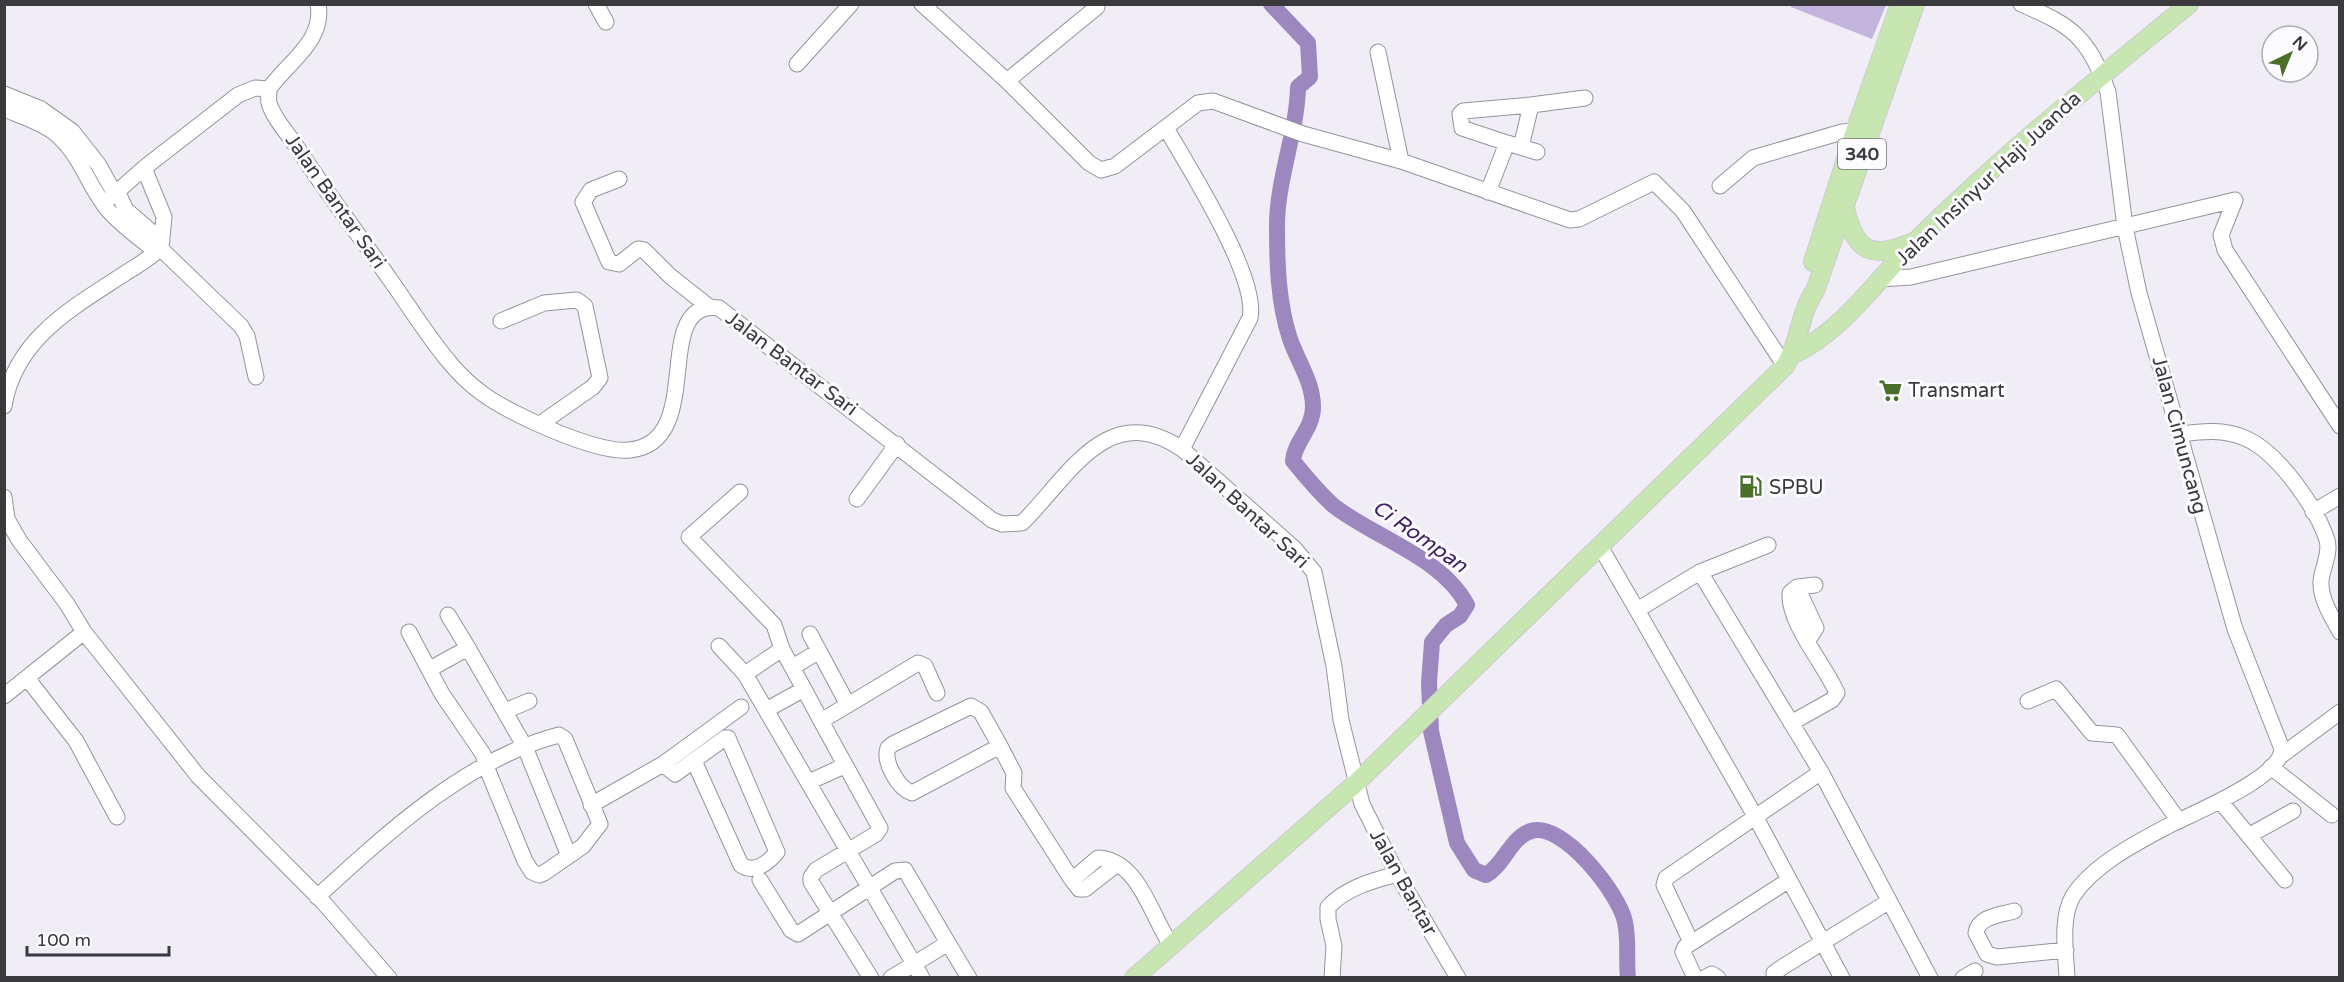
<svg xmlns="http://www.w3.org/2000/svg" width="2344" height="982" viewBox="0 0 2344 982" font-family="'Varela Round',sans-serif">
  <rect width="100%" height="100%" fill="#f0edf6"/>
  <!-- green -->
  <path fill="#c3b4de" d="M1791,5V4L1886,5L1872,39L1791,7Z"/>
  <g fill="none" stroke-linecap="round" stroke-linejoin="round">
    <!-- river -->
    <path stroke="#9c88bf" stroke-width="16" d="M1271,4L1308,43L1310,77L1298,87C1297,133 1277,179 1277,226C1277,263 1278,303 1290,339C1298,362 1313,382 1313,407C1313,429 1294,442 1293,461C1306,477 1319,493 1334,506C1375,538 1443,558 1467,605L1460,616L1446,625L1432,642L1429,683L1431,731L1457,843L1474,870L1486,875C1504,865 1511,837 1531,831C1563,821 1620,895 1625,922C1629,940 1626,959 1628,978"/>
    <defs>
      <path id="minor" d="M318,4C325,41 287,63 269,89C269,93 268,99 269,103C273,118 290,136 298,149C327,193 359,235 389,278C409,306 428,337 450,363C459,374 472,386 483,394C510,414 597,454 630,450C708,442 649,299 719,308L992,520L1002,524L1022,523C1068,478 1107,398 1182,449L1294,548L1314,572L1334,666L1341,720L1362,804L1397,874L1458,978
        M596,4L606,22
        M922,4L1007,81L1089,163L1101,170L1115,166L1198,103L1213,101L1303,134L1401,161L1570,220L1579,219L1654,182L1683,211L1785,366
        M2021,4C2073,26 2088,37 2108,92L2125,227L2139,293L2235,629L2282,749C2281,778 2191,814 2168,826C2136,843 2093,865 2073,896C2060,918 2066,954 2067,978
        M1378,52L1401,161
        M797,64L851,4
        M1007,81L1097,7
        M4,94L41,109L72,131L98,164L111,187L117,191L126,210L162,241
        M4,109C21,116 41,122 55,133C82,156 87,185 108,210C122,226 140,239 157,252
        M1166,128C1187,165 1259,277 1250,318L1182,449
        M1507,143L1462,128L1460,114L1463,111L1531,105
        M1521,147L1531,105L1585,98
        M619,179L591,190L583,202L609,262L619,264L638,249L644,250L670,276L708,306
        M1720,186L1753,158L1842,132L1855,131
        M1488,192L1507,143L1537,152
        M110,198L144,168
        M160,248L241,326L247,336L256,377
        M1880,279L1911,277L2235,200L2221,235L2225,250L2340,426
        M501,321L544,303L577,300L585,306L600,378L593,387L540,424
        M4,406C15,339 72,308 124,274C136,266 152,258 161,247L164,217L144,168L238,95L255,88L269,89
        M2181,434C2203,431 2224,429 2245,438C2278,452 2316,507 2327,540C2331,553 2322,568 2321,581C2320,599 2332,617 2340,632
        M740,492L689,537L774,625L782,649L804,689
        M4,497L7,519L19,540L67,604L84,632L198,776L323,902L389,978
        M857,499L897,444
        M2313,512L2340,496
        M1768,545L1700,572L1637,610L1755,816L1842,978
        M1601,548L1637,610
        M1797,587L1816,628L1808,640
        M448,615L468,648
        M810,634L848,705
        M719,646L745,674
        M782,649L745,674L914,964L891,978
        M793,667L819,651
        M430,669L468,648L525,747L569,856
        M27,678L76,741L117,817
        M4,696L84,632
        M2028,701L2056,689L2092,733L2117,735L2179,821
        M768,709L804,689L821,721
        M505,711L529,701
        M1791,723L1832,700L1837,693C1825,665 1788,623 1790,593L1797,587L1815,585
        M1000,746L981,712L971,706L893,744L888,748C883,762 898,788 912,793L1000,746L1014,773L1013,788L1072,880L1098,858C1139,860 1151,916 1171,945
        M2282,755L2340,712
        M663,764L741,707
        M2271,767L2332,815
        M1821,772L1930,978
        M809,782L844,766
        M2221,802L2285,880
        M591,805L663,764L675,774L725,738H728L777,852C768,863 754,874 741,865L694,761
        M2250,835L2293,811
        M760,880L791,930L798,934L895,871L905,870L948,943L914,964L922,978
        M1072,880L1079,889H1085L1117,864
        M317,897C386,834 466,759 559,735L565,739L600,824L583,846L544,873L539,875L532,872L525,861L488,771L483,754L442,694L409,632
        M2014,911C2001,915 1978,916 1976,933L1987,954L1997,957L2066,950
        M1691,942L1664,885L1666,878L1821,772L1700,572
        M948,943L969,978
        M871,978L811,882V877L816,870L876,834L880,828L821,721L918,663L925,666L937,693
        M1332,978L1334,946L1328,919V907C1347,887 1372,881 1397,874
        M1695,978L1683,952L1685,947L1789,880
        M1704,978L1712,974L1718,978
        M1774,978V973L1784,966L1888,902
        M1963,978L1975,971"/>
      <path id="major" d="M1845,208C1854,249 1870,261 1911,243
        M1813,262L1855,131L1900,4
        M1792,355C1843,331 1876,280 1916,241C2001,156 2096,81 2189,4
        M1134,978L1355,784L1785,366C1800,343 1799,313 1815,291L1915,4"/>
    </defs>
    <!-- minor casing -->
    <use href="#minor" stroke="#96939c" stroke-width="17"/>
    <!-- major casing -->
    <use href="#major" stroke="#ccc" stroke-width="20"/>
    <!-- minor -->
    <use href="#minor" stroke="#fff" stroke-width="15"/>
    <!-- major -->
    <use href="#major" stroke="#c8e6b2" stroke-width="18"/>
  </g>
  <!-- icons -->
  <defs>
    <symbol id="supermarket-bare" viewBox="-9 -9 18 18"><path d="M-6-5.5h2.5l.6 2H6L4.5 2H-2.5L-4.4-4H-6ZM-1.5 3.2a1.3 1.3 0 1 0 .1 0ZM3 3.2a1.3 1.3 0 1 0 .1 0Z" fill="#4a6f29" stroke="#fcfbff" stroke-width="2.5" paint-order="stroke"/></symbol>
    <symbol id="fuel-bare" viewBox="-9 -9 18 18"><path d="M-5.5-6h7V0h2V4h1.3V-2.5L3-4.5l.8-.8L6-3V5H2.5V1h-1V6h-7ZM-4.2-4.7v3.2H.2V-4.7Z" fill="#4a6f29" stroke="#fcfbff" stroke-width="2.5" paint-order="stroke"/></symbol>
  </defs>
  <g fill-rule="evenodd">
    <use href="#supermarket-bare" x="1874" y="374" width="33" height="33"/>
    <use href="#fuel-bare" x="1734" y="470" width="33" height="33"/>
  </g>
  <g text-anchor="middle" stroke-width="6" stroke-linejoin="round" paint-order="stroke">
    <!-- shield labels -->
    <rect fill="#fcfbff" stroke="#747376" stroke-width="1.5" x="1838" y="139" width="48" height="30" rx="4.5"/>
    <g font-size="18" font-weight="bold" fill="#3a393c">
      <text x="1862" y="160">340</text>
    </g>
    <!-- street labels -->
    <g font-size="20" fill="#3a393c" stroke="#fcfbff">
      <text transform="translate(1988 178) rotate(-43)" y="7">Jalan Insinyur Haji Juanda</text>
      <text transform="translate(336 201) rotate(55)" y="7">Jalan Bantar Sari</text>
      <text transform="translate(792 363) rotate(37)" y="7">Jalan Bantar Sari</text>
      <text transform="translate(2180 435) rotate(75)" y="7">Jalan Cimuncang</text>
      <text transform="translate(1248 510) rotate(43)" y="7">Jalan Bantar Sari</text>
      <text transform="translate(1404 882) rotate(61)" y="7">Jalan Bantar</text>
    </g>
    <!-- poi labels -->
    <g font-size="20" fill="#3a393c" stroke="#fcfbff" text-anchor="start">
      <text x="1908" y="397">Transmart</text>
      <text x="1769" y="494">SPBU</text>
    </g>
    <!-- water labels -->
    <g font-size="21" font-style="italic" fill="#3f2163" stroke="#fcfbff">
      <text transform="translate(1420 536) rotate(35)" y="7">Ci Rompan</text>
    </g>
  </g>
  <!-- border -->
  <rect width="2344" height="982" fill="none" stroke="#3a393c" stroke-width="12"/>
  <!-- north arrow -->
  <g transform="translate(2290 54) rotate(43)"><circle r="28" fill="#fcfbff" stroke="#aeadb1" stroke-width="1.5"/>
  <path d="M0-4.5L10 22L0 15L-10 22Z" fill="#4a6f29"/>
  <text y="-9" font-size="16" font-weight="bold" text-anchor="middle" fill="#3a393c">N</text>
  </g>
  <!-- scale -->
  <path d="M27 946v9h142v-9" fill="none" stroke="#3a393c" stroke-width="3"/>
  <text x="36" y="946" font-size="18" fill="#3a393c" stroke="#fcfbff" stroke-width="4.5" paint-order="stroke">100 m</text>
</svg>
